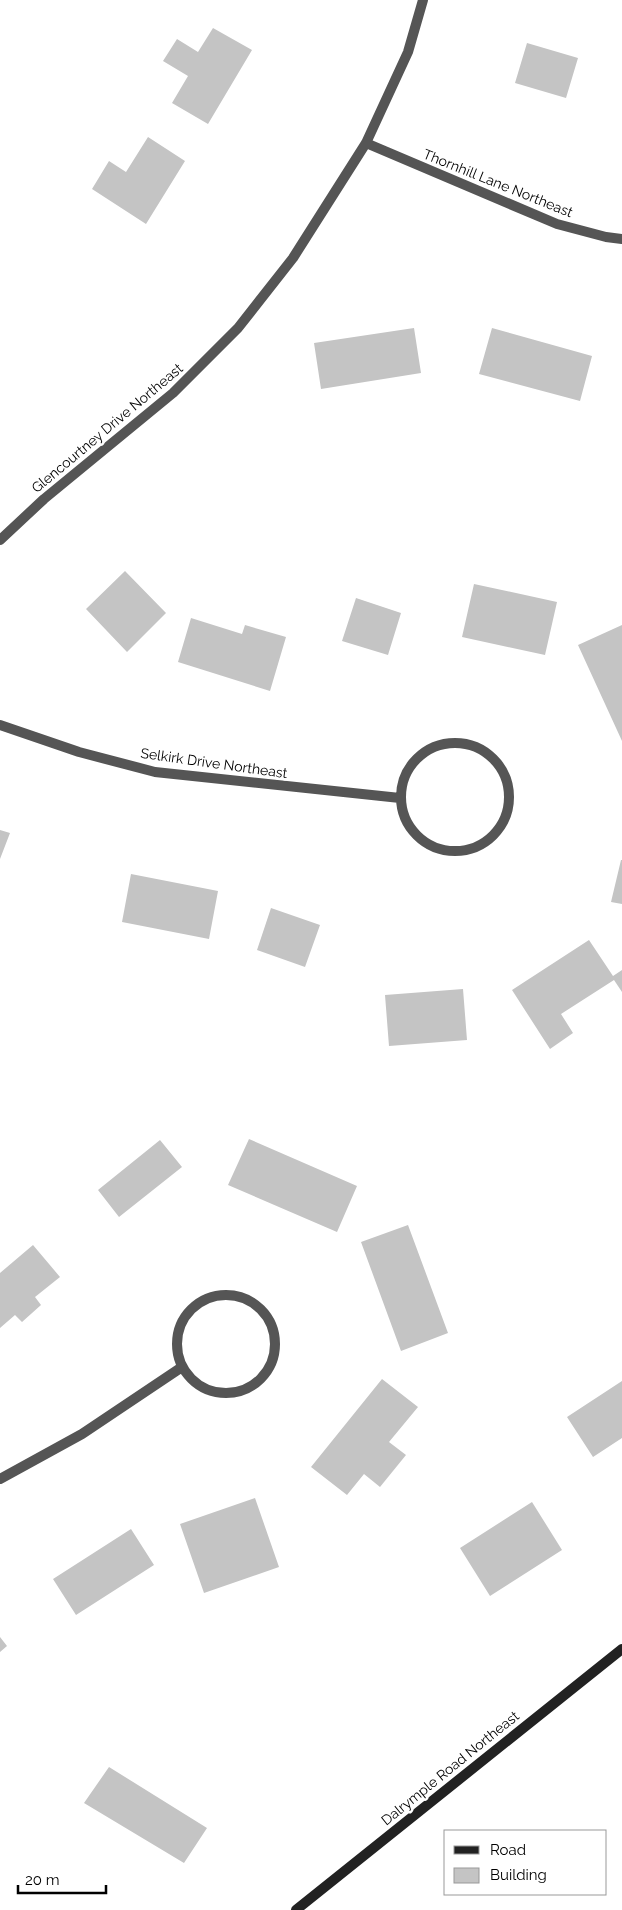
<svg xmlns="http://www.w3.org/2000/svg" width="622" height="1910" viewBox="0 0 622 1910" font-family="Raleway,sans-serif">
  <rect width="100%" height="100%" fill="#fff"/>
  <!-- building -->
  <path fill="#c4c4c4" d="M213,28L252,50L208,124L172,103L188,76L163,61L177,39L198,52Z
    M527,43L578,58L566,98L515,83Z
    M148,137L185,161L146,224L92,189L109,161L126,172Z
    M414,328L421,373L321,389L314,343Z
    M492,328L592,356L580,401L479,374Z
    M125,571L166,613L127,652L86,609Z
    M474,584L557,602L545,655L462,637Z
    M356,598L401,613L388,655L342,641Z
    M191,618L242,634L245,625L286,637L270,691L178,662Z
    M622,625V741L578,645Z
    M0,830L10,833L0,859Z
    M621,860H622V904L611,902Z
    M131,874L218,891L209,939L122,922Z
    M271,908L320,925L305,967L257,950Z
    M589,940L613,976L622,970V992L614,980L561,1014L573,1033L550,1049L512,990Z
    M463,989L467,1040L389,1046L385,995Z
    M249,1139L357,1186L337,1232L228,1185Z
    M160,1140L182,1167L119,1217L98,1190Z
    M408,1225L448,1333L401,1351L361,1242Z
    M33,1245L60,1277L35,1297L41,1305L22,1322L15,1315L0,1328V1273Z
    M382,1379L418,1407L389,1442L406,1455L380,1487L364,1474L347,1495L311,1467Z
    M622,1381V1438L593,1457L567,1417Z
    M255,1498L279,1567L204,1593L180,1524Z
    M532,1502L562,1550L490,1596L460,1548Z
    M131,1529L154,1565L76,1615L53,1579Z
    M0,1637L7,1646L0,1652Z
    M109,1767L207,1828L184,1863L84,1803Z"/>
  <g fill="none" stroke-linecap="round" stroke-linejoin="round">
    <!-- street -->
    <path stroke="#555" stroke-width="10" d="M366,143L557,224L606,237L622,239
      M0,540L44,499L173,393L238,328L293,258L366,143L408,52L423,0
      M0,725L79,752L155,772L400,798
      M401 797a54 54 0 1 1 108 0a54 54 0 1 1-108 0Z
      M177 1344a49 49 0 1 1 98 0a49 49 0 1 1-98 0Z
      M0,1479L82,1434L182,1367"/>
    <!-- secondary -->
    <path stroke="#222" stroke-width="10" d="M296,1910L622,1649"/>
  </g>
  <g text-anchor="middle" stroke-width="5" stroke-linejoin="round" paint-order="stroke">
    <!-- street labels -->
    <g font-size="14" fill="#000" stroke="#fff">
      <text transform="translate(498 183) rotate(22)" y="5">Thornhill Lane Northeast</text>
      <text transform="translate(107 428) rotate(-40)" y="5">Glencourtney Drive Northeast</text>
      <text transform="translate(214 763) rotate(8)" y="5">Selkirk Drive Northeast</text>
      <text transform="translate(450 1768) rotate(-39)" y="5">Dalrymple Road Northeast</text>
    </g>
  </g>
  <!-- legend -->
  <rect x="444" y="1830" width="162" height="65" fill="#ffffff" stroke="#999999"/>
  <rect x="454" y="1846" width="25" height="8" fill="#222222" stroke="#999999"/>
  <text x="490" y="1855" font-size="15" fill="#000000">Road</text>
  <rect x="454" y="1868" width="25" height="15" fill="#c4c4c4" stroke="#999999"/>
  <text x="490" y="1880" font-size="15" fill="#000000">Building</text>
  <!-- scale -->
  <path d="M18 1885v8h88v-8" fill="none" stroke="#000000" stroke-width="2.5"/>
  <text x="25" y="1885" font-size="15" fill="#000000" stroke="#ffffff" stroke-width="4" paint-order="stroke">20 m</text>
</svg>
